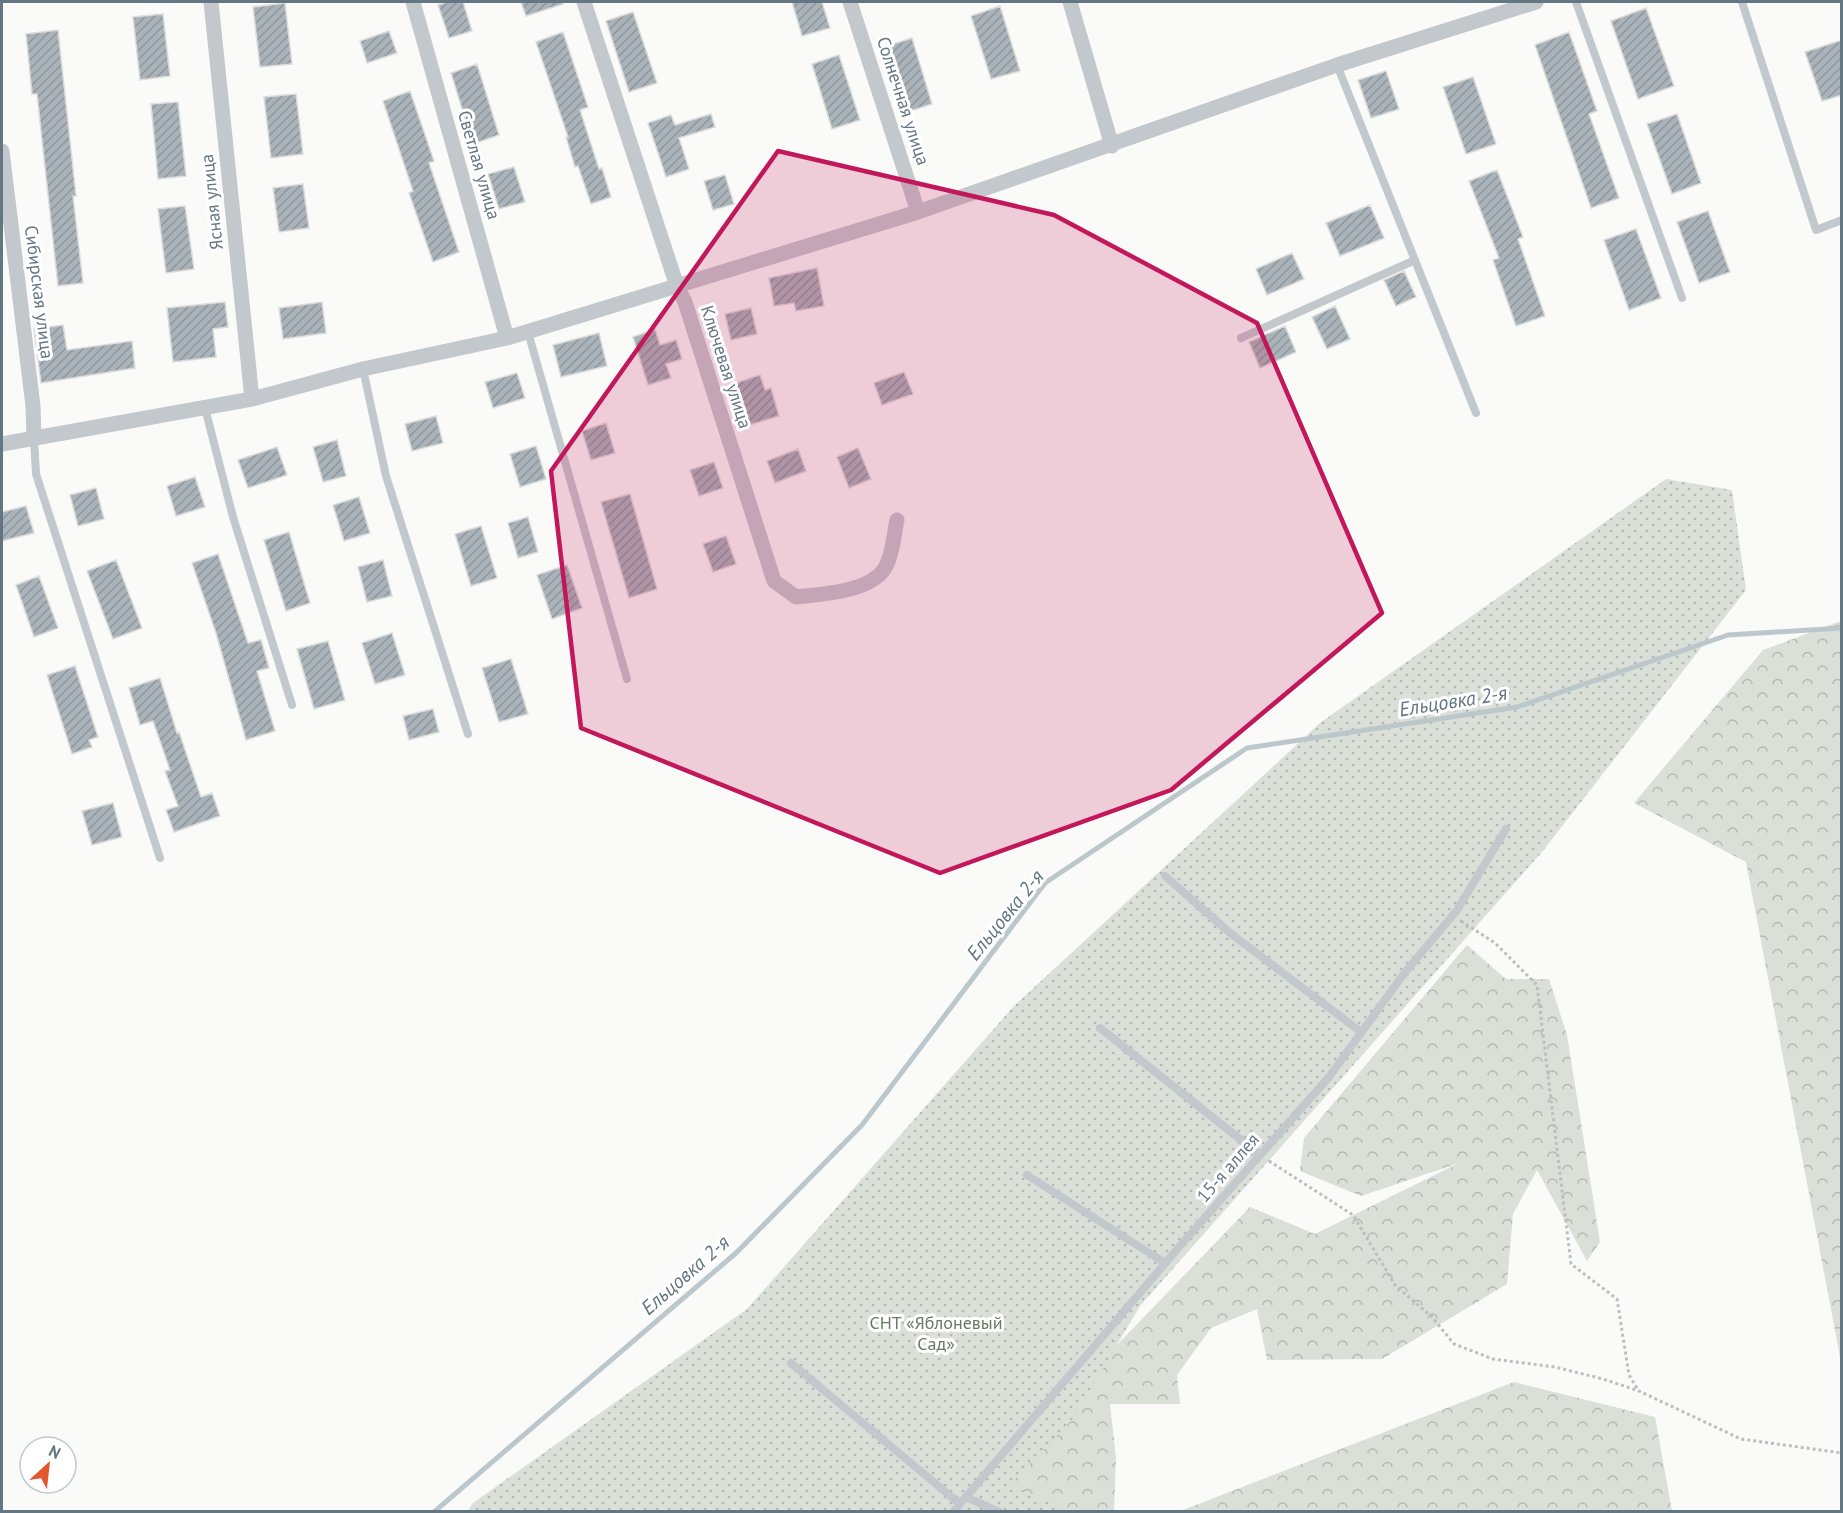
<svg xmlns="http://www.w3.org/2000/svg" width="1843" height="1513" viewBox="0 0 1843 1513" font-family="'PT Sans',sans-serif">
  <defs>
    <pattern id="forest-crowns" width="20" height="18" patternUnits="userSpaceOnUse" patternTransform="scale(1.5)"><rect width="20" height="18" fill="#dadfd7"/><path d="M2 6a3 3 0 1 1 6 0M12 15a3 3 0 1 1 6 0" fill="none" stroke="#b4b9b4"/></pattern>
    <pattern id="park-dots" width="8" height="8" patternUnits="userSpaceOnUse" patternTransform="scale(1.5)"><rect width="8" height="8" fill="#dadfd7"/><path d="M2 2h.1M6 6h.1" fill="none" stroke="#b4b9b4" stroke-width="1.8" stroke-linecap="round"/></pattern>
    <pattern id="building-hatch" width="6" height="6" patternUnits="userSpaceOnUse" patternTransform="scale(1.5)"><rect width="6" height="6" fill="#aab3b9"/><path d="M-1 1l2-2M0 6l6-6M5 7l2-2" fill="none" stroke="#8e969c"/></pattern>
  </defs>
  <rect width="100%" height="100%" fill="#fafaf8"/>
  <!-- forest -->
  <path fill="url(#forest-crowns)" d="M1841,621V1362L1746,862L1634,803L1763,650Z
    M1467,945L1506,979H1549L1567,1035L1600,1242L1587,1261L1537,1170L1513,1214L1507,1284L1382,1359L1267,1360L1257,1309L1211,1328L1177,1375L1180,1404H1110L1116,1458L1114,1511H1016L1002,1488L1089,1374L1250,1207L1315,1234L1459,1163L1361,1196L1300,1171L1304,1138Z
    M1514,1382L1655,1417L1672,1511H1152L1183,1510Z"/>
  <!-- park -->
  <path fill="url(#park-dots)" d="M1666,479L1732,490L1746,590L1542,852L1140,1306L1072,1420L1010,1484L1067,1511L467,1512L473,1503L747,1309L1014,1006L1320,723Z"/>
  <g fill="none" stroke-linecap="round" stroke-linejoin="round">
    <!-- stream -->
    <path stroke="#bbc7cb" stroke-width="5" d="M434,1512L736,1253L862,1125L1045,883L1247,748L1517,707L1728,635L1842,628"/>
  </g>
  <!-- building -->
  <path fill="url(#building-hatch)" stroke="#dcdcda" stroke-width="1.5" d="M448,2H463L472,31L449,38L438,5Z
    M521,2H562L563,4L526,16Z
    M792,2H822L830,28L802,36Z
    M285,3L292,64L260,67L253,7Z
    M1000,6L1020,71L991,79L971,16Z
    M1646,8L1674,86L1638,99L1611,21Z
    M633,12L657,83L629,92L606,21Z
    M163,14L170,76L140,80L133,17Z
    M58,30L76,196H73L83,283L58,286L37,94H32L26,34Z
    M389,31L397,53L367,63L360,41Z
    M563,32L588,107L580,110L599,169L602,168L611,197L591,204L578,166L575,167L566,137H568L536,42Z
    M1569,32L1597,111L1589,114L1619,198L1591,208L1535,45Z
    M912,38L932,104L904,113L884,47Z
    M1842,40V95L1822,101L1805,52Z
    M839,55L860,120L832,129L812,64Z
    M477,64L499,135L473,144L451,73Z
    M1386,71L1399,109L1371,118L1358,80Z
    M1473,77L1496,144L1466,154L1443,87Z
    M410,91L434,161L429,163L459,252L433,262L409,193L413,191L383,101Z
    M296,94L303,154L271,158L264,97Z
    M178,102L186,176L158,179L151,104Z
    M711,114L715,127L679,138L689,169L666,177L648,123L671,115L675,125Z
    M1677,114L1701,183L1672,194L1647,124Z
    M514,167L525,202L499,209L488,174Z
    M1497,170L1523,237L1518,239L1545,316L1516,326L1493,260L1499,258L1469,181Z
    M725,175L734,204L713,210L704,181Z
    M303,184L309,228L279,232L273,188Z
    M1370,205L1384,238L1340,256L1326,223Z
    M185,206L194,269L166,273L158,209Z
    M1708,211L1730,272L1699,283L1677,222Z
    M1636,229L1661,298L1629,310L1604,240Z
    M1292,253L1304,279L1267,295L1256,269Z
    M817,268L824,306L796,311L794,303L774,306L769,278Z
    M1404,271L1416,297L1396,306L1384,280Z
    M225,302L228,327L213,329L216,357L173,362L167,308Z
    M322,302L326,333L283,339L279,308Z
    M1335,306L1350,339L1327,349L1312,317Z
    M751,308L757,334L731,340L725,314Z
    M63,325L67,350L132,341L135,368L41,383L34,329Z
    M1285,326L1296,352L1260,368L1249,342Z
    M655,329L660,345L676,340L682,359L666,364L671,378L648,385L633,337Z
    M599,333L607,366L561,377L553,345Z
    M904,372L913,394L882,405L874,383Z
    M517,373L525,398L493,408L485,382Z
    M760,375L765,390L771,388L779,416L746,426L733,384Z
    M436,416L443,443L412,451L405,424Z
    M606,423L615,453L591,460L582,431Z
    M337,440L346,476L323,482L313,447Z
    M536,446L546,479L520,487L510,454Z
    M277,447L287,475L248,488L238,460Z
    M858,448L871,479L849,488L837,457Z
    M798,449L806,471L775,483L767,461Z
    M714,462L723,488L699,496L690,470Z
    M195,477L205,507L176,516L167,486Z
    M96,488L104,519L78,526L70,495Z
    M630,494L657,589L629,598L601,502Z
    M359,497L370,533L344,541L333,505Z
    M26,506L34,533L2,541V512Z
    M528,517L538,552L518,558L508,523Z
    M481,526L497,578L471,586L455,534Z
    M289,532L310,603L286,611L264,540Z
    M726,536L736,564L713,572L703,544Z
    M218,554L248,643L261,640L269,668L257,671L275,731L246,740L216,633L192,563Z
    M116,560L142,628L113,639L87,571Z
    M383,560L392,596L367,602L358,567Z
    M567,565L582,608L552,619L537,575Z
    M39,576L58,628L34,637L16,585Z
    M392,633L405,675L375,684L362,643Z
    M328,641L345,700L314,709L297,649Z
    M511,659L528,714L499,722L482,668Z
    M75,666L98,737L89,740L92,747L72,754L47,675Z
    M160,678L177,733L179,732L201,797L212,793L220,816L174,832L166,810L178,806L165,771L170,770L153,721L140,725L129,688Z
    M433,709L439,732L409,740L403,716Z
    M113,803L122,837L92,845L82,811Z"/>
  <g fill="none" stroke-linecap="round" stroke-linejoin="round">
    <!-- path -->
    <path stroke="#bbbfc2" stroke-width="3" stroke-dasharray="3 3" stroke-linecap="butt" d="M1461,921L1495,943L1537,985L1571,1264L1617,1299L1629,1375L1638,1390
      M1269,1161L1353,1215L1395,1285L1432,1317L1454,1344L1493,1359L1555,1367L1603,1379L1639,1391L1741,1439L1842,1453"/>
    <!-- lane -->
    <path stroke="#c3c8cc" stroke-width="8" d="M1576,2L1682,298
      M1742,2L1816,230L1842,220
      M1337,65L1476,413
      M528,332L627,679
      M1241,338L1415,260
      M363,369L386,476L468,734
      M205,408L233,517L292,705
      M34,439L36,474L160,858
      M1165,876L1230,933L1361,1032
      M1100,1028L1260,1155
      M1027,1175L1165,1263
      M791,1363L960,1504
      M966,1497L999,1512
      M953,1512L1179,1247L1329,1077L1403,975L1457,910L1506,829"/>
    <!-- street -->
    <path stroke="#c3c8cc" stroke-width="15" d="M211,2L252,399
      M413,2L507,338
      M584,2L677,286L685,302L774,581L796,597C822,594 873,592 886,566C893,553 894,534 897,520
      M850,2L918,212
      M1070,2L1112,146
      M2,151L33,406L34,439
      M2,444L252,399L363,369L507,338L918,212L1337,65L1536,2"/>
  </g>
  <!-- marked area -->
  <path fill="#c2185b" fill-opacity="0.2" stroke="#c2185b" stroke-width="4.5" stroke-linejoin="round" d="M778,151L1054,215L1257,323L1382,613L1171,790L940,873L581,728L551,471Z"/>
  <g text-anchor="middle" stroke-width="6" stroke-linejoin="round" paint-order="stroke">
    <!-- street labels -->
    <g font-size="18" fill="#657683" stroke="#fff">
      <text transform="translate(903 101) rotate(72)" y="6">Солнечная улица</text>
      <text transform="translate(479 165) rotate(74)" y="6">Светлая улица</text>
      <text transform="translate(212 202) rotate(-96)" y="6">Ясная улица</text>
      <text transform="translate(39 292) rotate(83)" y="6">Сибирская улица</text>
      <text transform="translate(726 367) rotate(72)" y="6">Ключевая улица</text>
      <text transform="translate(1228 1168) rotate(-49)" y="6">15-я аллея</text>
    </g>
    <!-- park labels -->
    <g font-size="18" fill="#687a64" stroke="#fff">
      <text x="936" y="1329">СНТ «Яблоневый<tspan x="936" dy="21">Сад»</tspan></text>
    </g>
    <!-- water labels -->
    <g font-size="20" font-style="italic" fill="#60757c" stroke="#fff">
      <text transform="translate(1453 701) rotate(-9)" y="7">Ельцовка 2-я</text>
      <text transform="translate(1005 915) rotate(-51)" y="7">Ельцовка 2-я</text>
      <text transform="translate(685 1275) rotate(-41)" y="7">Ельцовка 2-я</text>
    </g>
  </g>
  <!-- border -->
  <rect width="1843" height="1513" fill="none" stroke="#657683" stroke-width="6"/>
  <!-- north arrow -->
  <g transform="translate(48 1465) rotate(27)"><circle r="28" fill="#ffffff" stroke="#c1c8cd" stroke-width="1.5"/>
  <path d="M0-4.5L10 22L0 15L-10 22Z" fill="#e4572e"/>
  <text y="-9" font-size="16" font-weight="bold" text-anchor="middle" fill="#657683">N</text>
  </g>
</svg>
